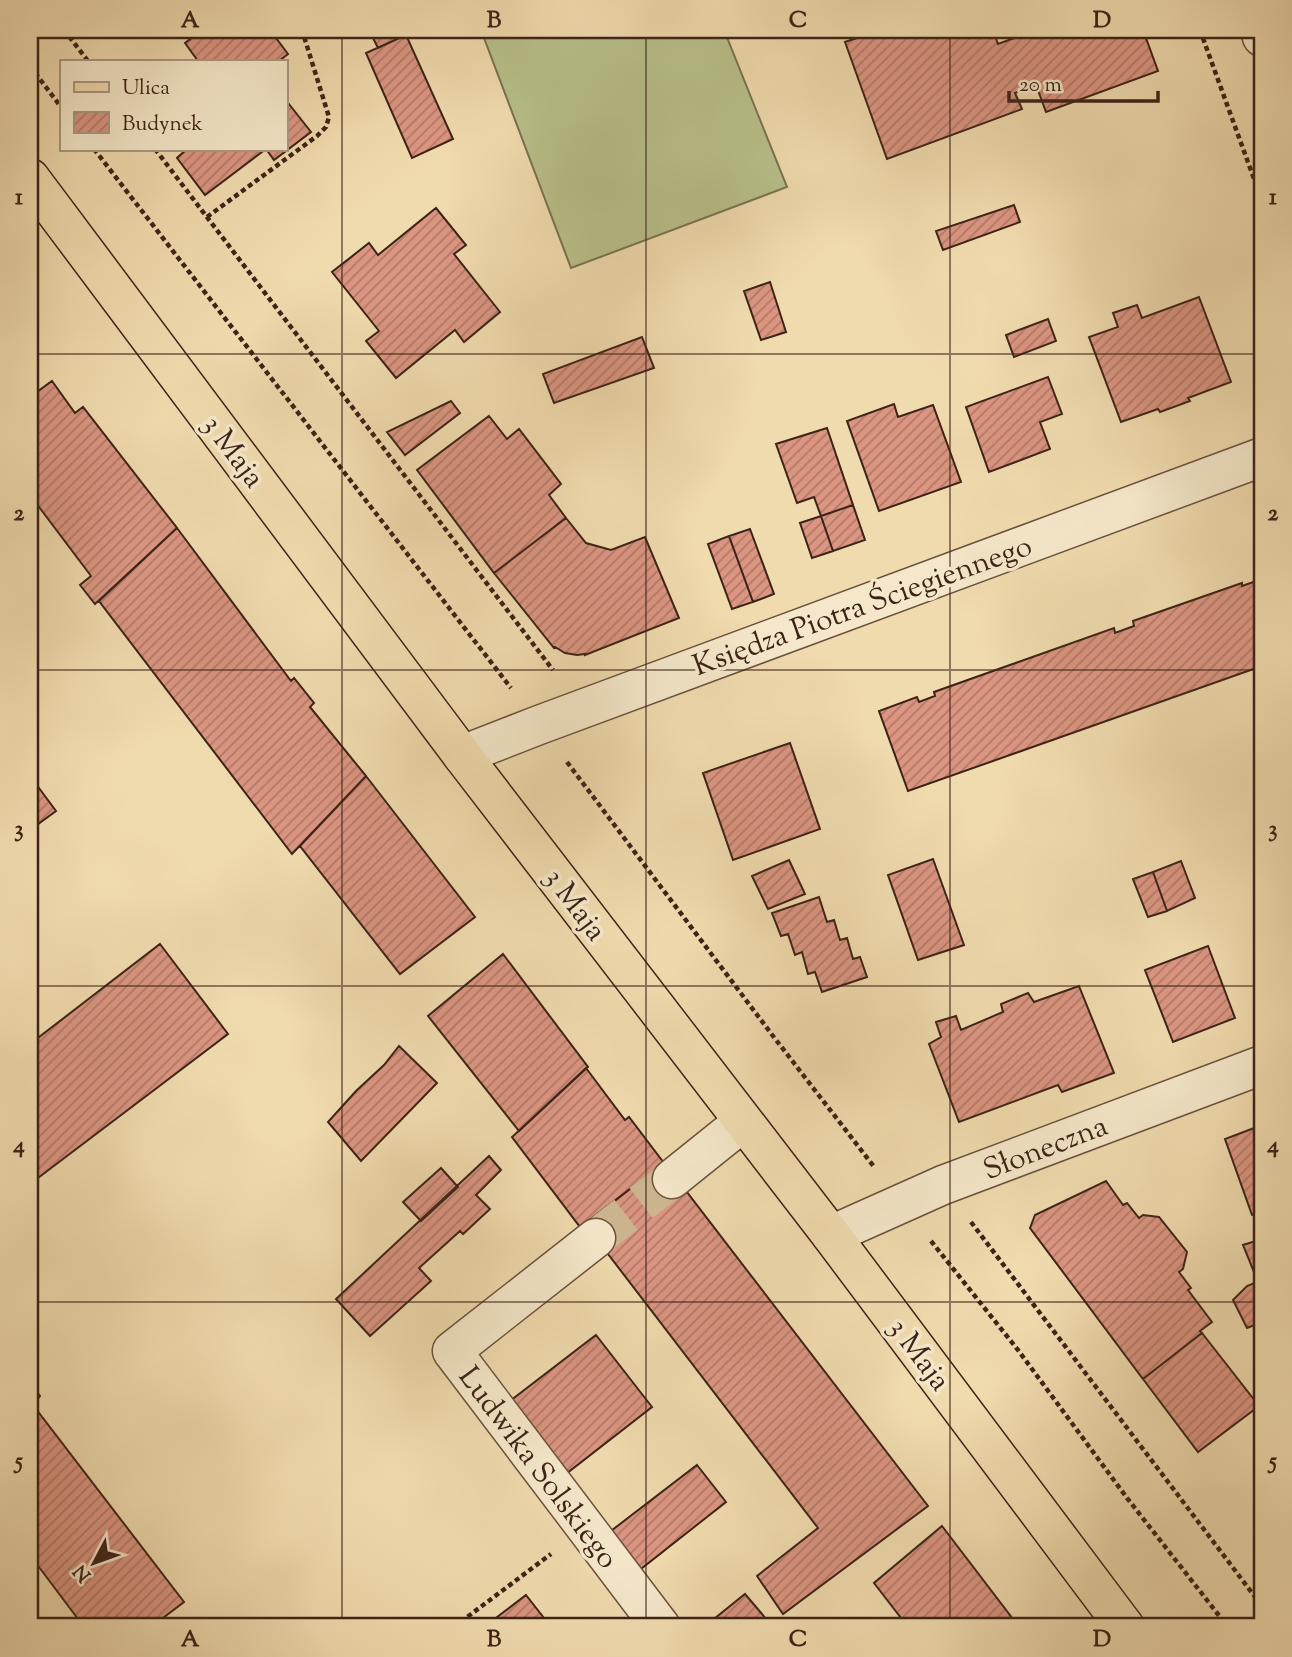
<svg xmlns="http://www.w3.org/2000/svg" width="1292" height="1657" viewBox="0 0 1292 1657" font-family="'Sorts Mill Goudy',serif">
  <defs>
    <pattern id="building-hatch" width="6" height="6" patternUnits="userSpaceOnUse" patternTransform="scale(1.75)"><rect width="6" height="6" fill="#db9581"/><path d="M-1 1l2-2M0 6l6-6M5 7l2-2" fill="none" stroke="#b37969"/></pattern>
  </defs>
  <rect width="100%" height="100%" fill="#f0dbae"/>
  <filter id="stains"><feTurbulence type="fractalNoise" baseFrequency=".00286" numOctaves="4"/><feColorMatrix values="0 0 0 0 .2 0 0 0 0 .09 0 0 0 0 .02 0 0 0 .5 -.17"/></filter>
  <radialGradient id="worn" r=".72"><stop offset=".6" stop-color="#630" stop-opacity="0"/><stop offset="1" stop-color="#630" stop-opacity=".3"/></radialGradient>
  <!-- garden -->
  <path fill="#b8c08b" stroke="#7a7251" stroke-width="2" d="M481,30H724L787,187L571,268Z"/>
  <!-- building -->
  <path fill="url(#building-hatch)" stroke="#3d2317" stroke-width="2" d="M202,30H270L288,54L279,61H198L185,43Z
    M369,30H404L406,35L378,48Z
    M881,30H993L998,44L1036,30H1143L1158,71L1046,112L1036,85L1015,93L1022,109L887,159L845,42Z
    M406,35L453,139L412,158L366,53Z
    M285,99L311,132L274,160L266,149L205,195L177,158L187,149H285Z
    M1014,205L1020,222L943,250L936,231Z
    M436,208L466,245L454,254L500,312L464,342L455,330L396,378L366,341L379,331L332,272L369,243L378,255Z
    M770,282L786,332L761,340L744,291Z
    M1199,297L1231,382L1188,398L1190,401L1160,412L1158,409L1121,422L1089,337L1118,327L1113,313L1137,305L1142,318Z
    M1048,319L1056,341L1014,357L1006,335Z
    M642,337L654,368L554,403L543,374Z
    M1048,377L1062,414L1040,422L1050,449L989,472L966,407Z
    M52,381L75,413L83,407L177,528L95,604L80,585L91,576L30,495V397Z
    M451,401L460,413L405,455L387,432Z
    M894,404L898,417L933,405L961,482L879,511L847,421Z
    M489,416L507,439L519,429L561,484L549,495L566,518L494,573L417,470Z
    M827,428L853,505L821,516L814,497L797,503L776,444Z
    M853,505L865,540L833,551L821,516Z
    M821,516L833,551L812,558L800,523Z
    M566,518L586,543L611,550L645,537L679,618L585,655V654L577,655L565,653L555,647L554,648L494,573Z
    M177,528L291,681L294,678L314,703L310,707L366,776L292,854L99,601Z
    M750,529L774,594L753,602L729,536Z
    M729,536L753,602L732,609L708,544Z
    M1262,579V666L908,791L879,711L917,697L919,702L935,696L934,692L1114,628L1115,633L1134,626L1133,621L1242,583V586Z
    M790,743L820,829L733,860L703,773Z
    M30,776L39,788L30,795Z
    M366,776L475,917L400,974L300,846Z
    M39,788L56,811L30,830V795Z
    M933,859L964,945L918,960L888,875Z
    M789,860L805,894L768,909L752,876Z
    M1181,861L1195,898L1167,911L1153,872Z
    M1153,872L1167,911L1148,917L1133,879Z
    M819,897L827,922L834,920L840,940L847,938L853,959L860,957L867,977L822,992L815,972L808,974L802,952L795,955L788,934L781,936L772,913Z
    M160,944L228,1034L30,1184V1044Z
    M1208,946L1235,1018L1173,1042L1145,970Z
    M503,954L588,1067L519,1131L428,1016Z
    M1079,986L1114,1073L1062,1092L1058,1085L959,1122L929,1044L941,1037L936,1022L956,1016L961,1030L1003,1012L1001,1004L1028,993L1034,1002Z
    M399,1046L437,1083L361,1161L328,1122L356,1091L384,1065Z
    M586,1068L625,1120L629,1117L664,1163L580,1227L512,1137Z
    M1262,1125V1211L1252,1215L1225,1139Z
    M489,1156L501,1170L476,1195L490,1209L463,1234L460,1231L419,1268L431,1281L370,1336L336,1299Z
    M661,1165L683,1187L928,1506L783,1614L757,1576L818,1528L585,1224Z
    M441,1168L458,1187L421,1221L403,1202Z
    M1106,1181L1123,1205L1127,1203L1139,1218L1143,1215L1159,1217L1187,1252L1183,1269L1179,1272L1191,1288L1188,1290L1212,1322L1200,1331L1202,1333L1143,1379L1030,1228L1035,1215Z
    M1262,1239V1280L1258,1282L1243,1245Z
    M1262,1280V1322L1247,1328L1233,1300L1247,1286Z
    M1202,1333L1259,1406L1198,1452L1143,1379Z
    M596,1335L652,1407L562,1477L506,1404Z
    M30,1383L40,1396L33,1405L184,1602L151,1627H84L30,1555Z
    M697,1465L726,1502L637,1572L607,1534Z
    M942,1526L1019,1627H908L874,1583Z
    M745,1594L773,1627H704Z
    M526,1595L551,1627H484Z"/>
  <g fill="none" stroke-linecap="round" stroke-linejoin="round">
    <!-- minor-tunnel -->
    <path stroke="#ccb690" stroke-width="38" stroke-dasharray="38 19" stroke-linecap="butt" d="M596,1238L672,1179"/>
    <defs>
      <path id="minor" d="M1260,30L1262,37
        M462,755L539,725L1262,457
        M672,1179L743,1122
        M831,1235L943,1185L1262,1065
        M596,1238L452,1351L661,1627"/>
      <path id="major" d="M30,178L462,755L831,1235L1125,1627"/>
    </defs>
    <!-- minor casing -->
    <use href="#minor" stroke="#6a513d" stroke-width="41"/>
    <!-- major casing -->
    <use href="#major" stroke="#3d2317" stroke-width="41"/>
    <!-- path -->
    <path stroke="#3d2317" stroke-width="4.5" stroke-dasharray="5 3.5" stroke-linecap="butt" d="M64,30L88,61
      M1200,30L1262,201
      M30,66L61,107
      M94,149L511,688
      M155,149L553,670
      M207,217L317,136L326,127L329,117L302,30
      M567,762L773,1036L875,1168
      M971,1222L1262,1606
      M931,1241L1018,1350L1127,1498L1228,1627
      M454,1627L551,1554"/>
    <!-- minor -->
    <use href="#minor" stroke="#f5e8ca" stroke-width="38"/>
    <!-- major -->
    <use href="#major" stroke="#f0dbae" stroke-width="38"/>
  </g>
  <!-- grid -->
  <path fill="none" stroke="#3d2317" stroke-width="2" stroke-opacity="0.55" d="M342,30V1627M646,30V1627M950,30V1627M30,354H1262M30,670H1262M30,986H1262M30,1302H1262"/>
  <g text-anchor="middle" stroke-width="7" stroke-linejoin="round" paint-order="stroke">
    <!-- street labels -->
    <g font-size="30" fill="#3d2317" stroke="#f5e8ca">
      <text transform="translate(234 451) rotate(53)" y="10">3 Maja</text>
      <text transform="translate(862 605) rotate(-20)" y="10">Księdza Piotra Ściegiennego</text>
      <text transform="translate(576 904) rotate(53)" y="10">3 Maja</text>
      <text transform="translate(1045 1147) rotate(-21)" y="10">Słoneczna</text>
      <text transform="translate(920 1354) rotate(53)" y="10">3 Maja</text>
      <text transform="translate(539 1467) rotate(53)" y="10">Ludwika Solskiego</text>
    </g>
  </g>
  <!-- margin -->
  <rect width="1292" height="1657" fill="none" stroke="#f0dbae" stroke-width="77"/>
  <!-- legend -->
  <rect x="60" y="60" width="228" height="91" fill="#f5e8ca" stroke="#ab9982" stroke-width="2"/>
  <rect x="74" y="82" width="35" height="10" fill="#f0dbae" stroke="#ab9982" stroke-width="2"/>
  <text x="122" y="94" font-size="21" fill="#3d2317">Ulica</text>
  <rect x="74" y="112" width="35" height="21" fill="url(#building-hatch)" stroke="#ab9982" stroke-width="2"/>
  <text x="122" y="130" font-size="21" fill="#3d2317">Budynek</text>
  <!-- north arrow -->
  <g transform="translate(94 1563) rotate(229)" stroke="#f5e8ca" stroke-width="5" paint-order="stroke">
  <path d="M0-5L12 26L0 18L-12 26Z" fill="#3d2317"/>
  <text y="-10" font-size="19" font-weight="bold" text-anchor="middle" fill="#3d2317">N</text>
  </g>
  <!-- scale -->
  <path d="M1009 91v10h149v-10" fill="none" stroke="#3d2317" stroke-width="3.5"/>
  <text x="1019" y="91" font-size="21" fill="#3d2317" stroke="#f5e8ca" stroke-width="5" paint-order="stroke">20 m</text>
  <rect x="38" y="38" width="1216" height="1580" fill="none" stroke="#3d2317" stroke-width="2.5"/>
  <g font-size="23" text-anchor="middle" font-weight="bold" fill="#3d2317">
    <text x="190" y="27">A</text>
    <text x="494" y="27">B</text>
    <text x="798" y="27">C</text>
    <text x="1102" y="27">D</text>
    <text x="19" y="204">1</text>
    <text x="1273" y="204">1</text>
    <text x="19" y="520">2</text>
    <text x="1273" y="520">2</text>
    <text x="19" y="836">3</text>
    <text x="1273" y="836">3</text>
    <text x="19" y="1152">4</text>
    <text x="1273" y="1152">4</text>
    <text x="19" y="1468">5</text>
    <text x="1273" y="1468">5</text>
    <text x="190" y="1646">A</text>
    <text x="494" y="1646">B</text>
    <text x="798" y="1646">C</text>
    <text x="1102" y="1646">D</text>
  </g>
  <rect width="100%" height="100%" filter="url(#stains)"/>
  <rect width="100%" height="100%" fill="url(#worn)"/>
</svg>
